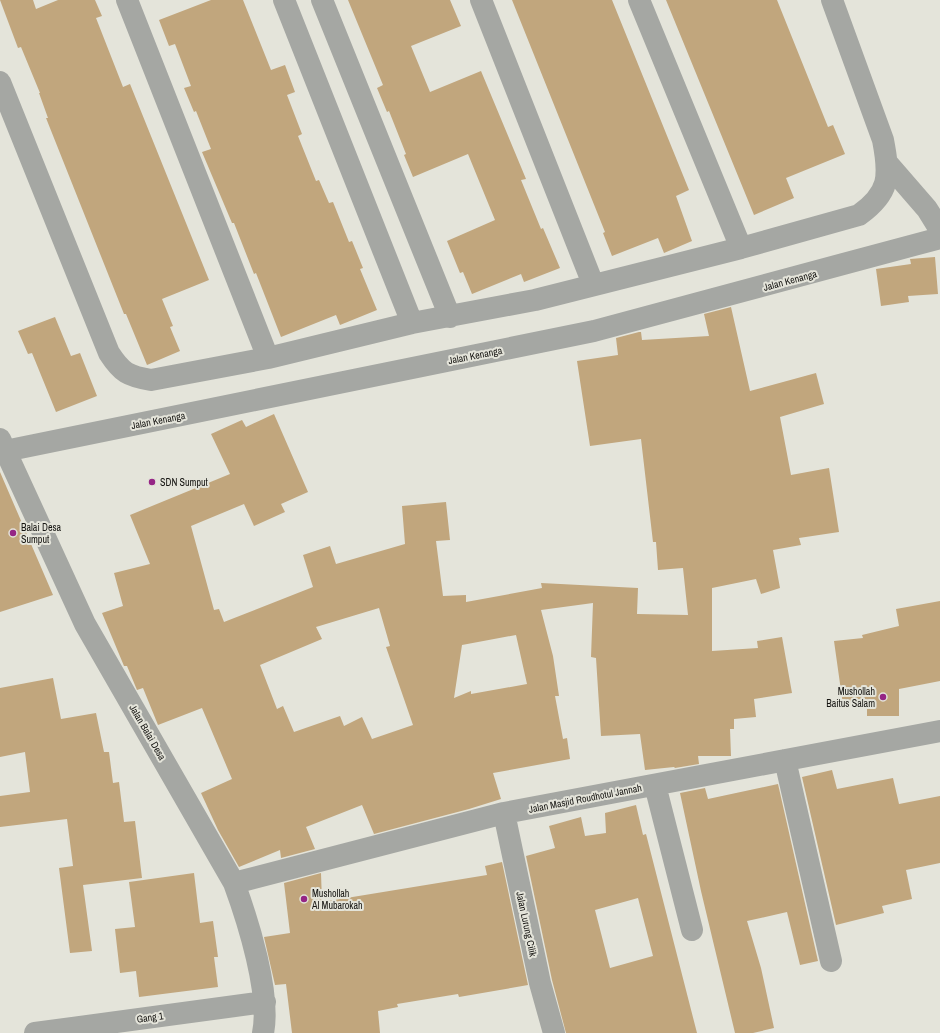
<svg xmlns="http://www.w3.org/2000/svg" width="940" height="1033" viewBox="0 0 940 1033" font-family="'Archivo Narrow',sans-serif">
  <rect width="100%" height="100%" fill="#e4e4da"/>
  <!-- building -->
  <path fill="#c1a67d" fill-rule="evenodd" d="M0,0H33L36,9L58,0H95L102,16L96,18L123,87L130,84L209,280L162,299L173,326L170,327L180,351L147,365L126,314H124L46,118H48L39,93H40L21,47L18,48Z
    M211,0H243L271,70L285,65L295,92L287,95L302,134L298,136L316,181L319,180L329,203L333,202L349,242L352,241L363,268L360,269L377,310L340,325L336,315L281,337L256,273L254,274L234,223H232L202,152L211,149L196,111L194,112L184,88L191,86L175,44L169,46L159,20Z
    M348,0H450L461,26L411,46L430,92L481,71L526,179L521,180L541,229L543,228L560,268L524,282L521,274L472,294L463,272L460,273L447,241L495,220L468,154L413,177L404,155L406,154L389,111L387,112L377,88L383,85Z
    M512,0H612L689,190L676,196L692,241L664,253L658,238L612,256L603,233L605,232Z
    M666,0H777L828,127L833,125L845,154L786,178L794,198L754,215Z
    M935,257L938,294L908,296L909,302L881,306L876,269L911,264L910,259Z
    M731,307L750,391L816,373L824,404L780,417L791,475L829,468L839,532L799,538L801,545L773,550L780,588L761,594L756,579L712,588V651L758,648L757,641L782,637L792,693L754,699L756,717L734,719V729H730L731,756H698L699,764L675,768L674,767L645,770L640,734L601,736L596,658L591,657L593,603L541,610L553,656L559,696H555L563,739L567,738L570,759L493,773L501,799L469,809L374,834L362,805L306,827L315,849L281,858L280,850L239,867L218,830L201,793L232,779L202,708L158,725L143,688L137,690L127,666H124L102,613L123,606L114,573L150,564L130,515L230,474L211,434L242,420L246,427L274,414L308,492L281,504L285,512L254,526L244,504L191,526L214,610L219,609L224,622L313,587L303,555L330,546L336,564L405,544L402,506L446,502L450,540L436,541L443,596L466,595V602L542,588L541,583L638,588L637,614L688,615L683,568L658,570L656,542H653L641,439L590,446L577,361L618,355L616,338L639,332H641L642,340L709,336L704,314ZM379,608L390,646L386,647L413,725L372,739L362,717L344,726L340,716L294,732L283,706L277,709L260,665L322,639L316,627ZM516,635L527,684L471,694V691L454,698L462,645Z
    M55,317L71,356L80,353L97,396L56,412L32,353L28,354L18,331Z
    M0,472L53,595L0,612Z
    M940,601V681L899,689V716H867V701L843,705L834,641L863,638L862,635L899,626L896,609Z
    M53,678L61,719L96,713L104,752H109L113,783L119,782L124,822L135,821L142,878L83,885L92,951L70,953L59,868L73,866L67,819L0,827V796L30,792L25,752L0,757V688Z
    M832,770L837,789L893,778L899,804L940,796V863L906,870L912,899L882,906L884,913L836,925L802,777Z
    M778,784L818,961L800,965L787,912L747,921L761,968L774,1028L753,1033H735L701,891L680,793L705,788L708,799Z
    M636,805L643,835L646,834L697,1033H566L552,980L526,856L555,848L549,826L581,817L585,836L606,833L605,813ZM638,898L653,956L610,968L595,910Z
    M502,862L528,985L459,997L458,994L397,1004L398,1007L378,1011L380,1033H292L286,984L275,985L264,937L290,933L284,883L321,873L322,902L487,875L485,866Z
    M194,873L200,923L213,921L218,957H214L218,987L139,997L136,971L120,973L115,929L135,927L129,882Z"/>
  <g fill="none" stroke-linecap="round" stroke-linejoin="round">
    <!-- minor -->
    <path stroke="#a5a7a3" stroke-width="22" d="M127,0L268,358
      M284,0L412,323
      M322,0L450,317
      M481,0L593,284
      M0,82L109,353C122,373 128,376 151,380L268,358L412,323L535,300L741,248L639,0
      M888,164L927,209L940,230
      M741,248L859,215C890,193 890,176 883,140L832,0
      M0,439L85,624L234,883C248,921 271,994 263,1033
      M5,451L594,331L940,238
      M785,760L831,961
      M655,785L692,930
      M504,813L540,983L554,1033
      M234,883L504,813L940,731
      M35,1033L265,1002"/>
  </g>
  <!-- markers -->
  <g fill="#952585" stroke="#e4e4da" stroke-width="1.5">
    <circle cx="152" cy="482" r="4"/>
    <circle cx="13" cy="533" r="4"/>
    <circle cx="883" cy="697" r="4"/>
    <circle cx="304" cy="899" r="4"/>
  </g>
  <g text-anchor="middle" stroke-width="4" stroke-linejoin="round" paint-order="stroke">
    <!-- street labels -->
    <g font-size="10" fill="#161512" stroke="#e4e4da">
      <text transform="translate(790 280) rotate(-15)" y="4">Jalan Kenanga</text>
      <text transform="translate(475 355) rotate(-11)" y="4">Jalan Kenanga</text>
      <text transform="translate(158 420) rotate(-11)" y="4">Jalan Kenanga</text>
      <text transform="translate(148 732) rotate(60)" y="4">Jalan Balai Desa</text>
      <text transform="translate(585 798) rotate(-11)" y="4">Jalan Masjid Roudhotul Jannah</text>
      <text transform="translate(527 924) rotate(78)" y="4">Jalan Lurung Cilik</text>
      <text transform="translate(150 1017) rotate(-8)" y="4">Gang 1</text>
    </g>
    <!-- poi labels -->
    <g font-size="10" fill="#161512" stroke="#e4e4da" text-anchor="start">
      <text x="160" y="486">SDN Sumput</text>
      <text x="21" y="531">Balai Desa<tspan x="21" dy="12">Sumput</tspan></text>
      <text x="875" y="695" text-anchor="end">Mushollah<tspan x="875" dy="12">Baitus Salam</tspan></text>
      <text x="312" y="897">Mushollah<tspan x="312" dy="12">Al Mubarokah</tspan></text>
    </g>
  </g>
</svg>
